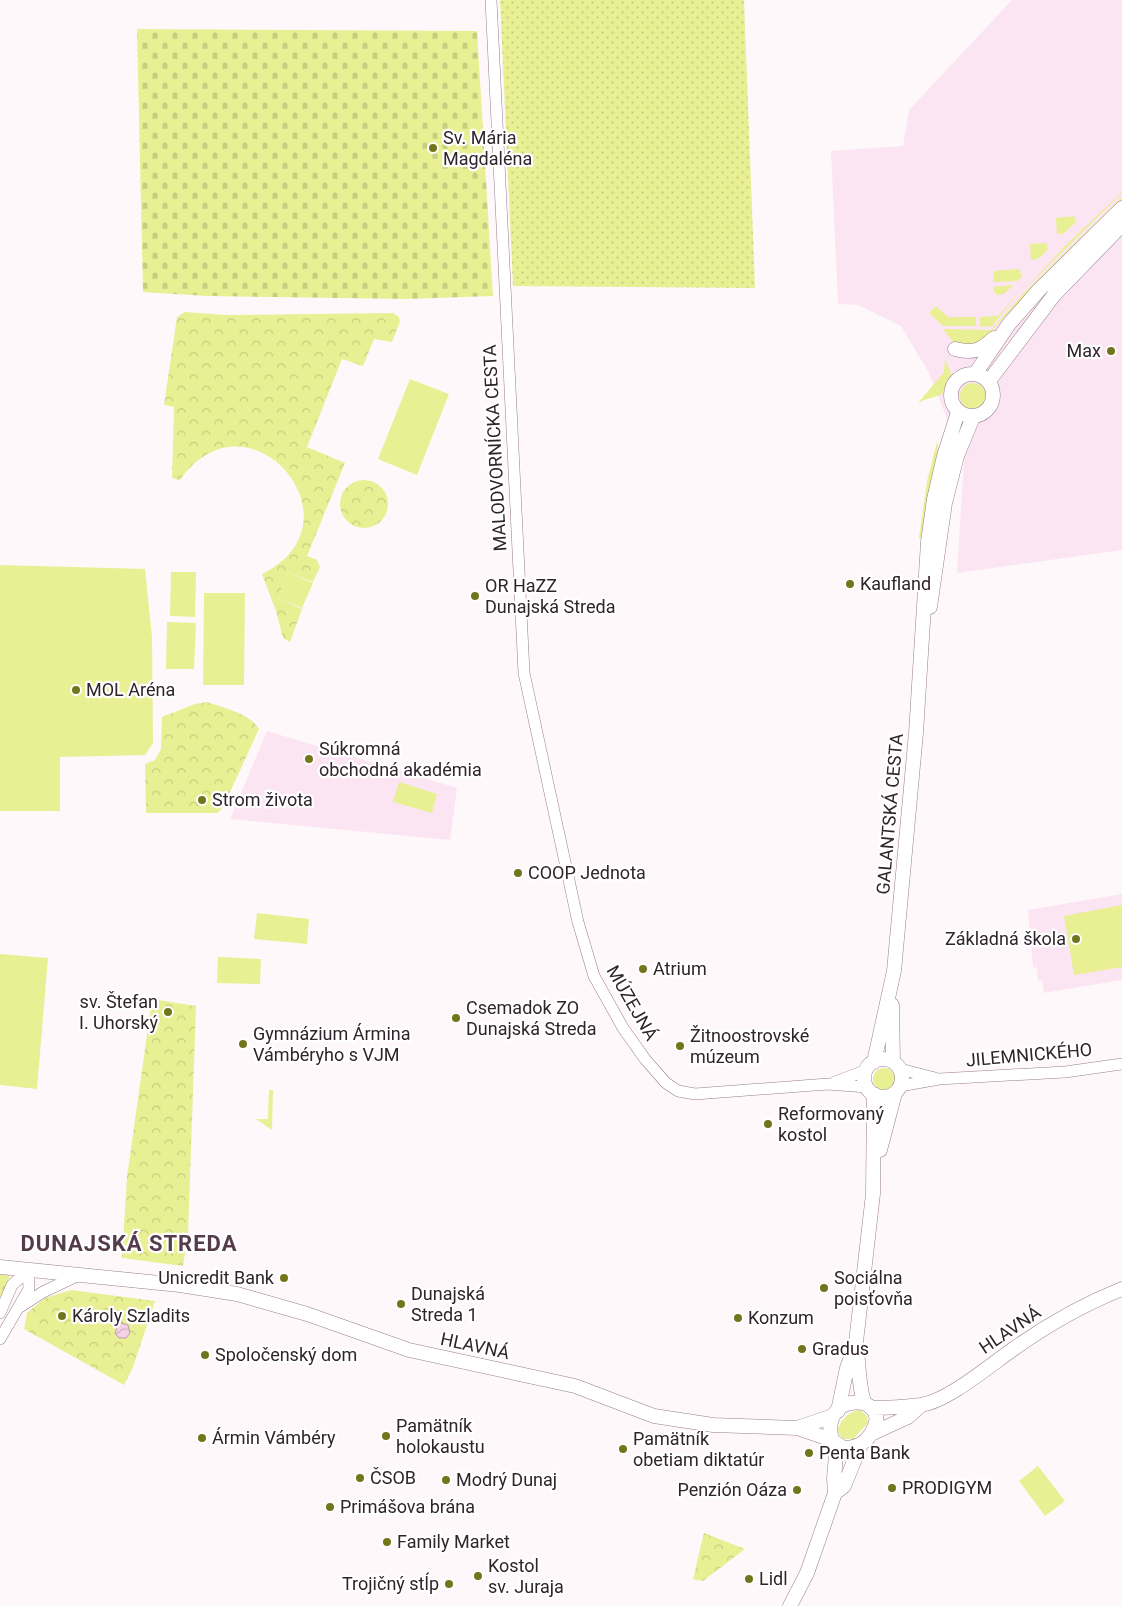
<svg xmlns="http://www.w3.org/2000/svg" width="1122" height="1606" viewBox="0 0 1122 1606" font-family="Roboto,sans-serif">
  <defs>
    <pattern id="forest-crowns" width="20" height="18" patternUnits="userSpaceOnUse" patternTransform="scale(1.25)"><rect width="20" height="18" fill="#e9ef93"/><path d="M2 6a3 3 0 1 1 6 0M12 15a3 3 0 1 1 6 0" fill="none" stroke="#c8cd7f"/></pattern>
    <pattern id="cemetery-stones" width="16" height="16" patternUnits="userSpaceOnUse" patternTransform="scale(1.25)"><rect width="16" height="16" fill="#e9ef93"/><path d="M2 7V4a2 2 0 0 1 4 0v3zM10 15v-3a2 2 0 0 1 4 0v3z" fill="#c8cd7f"/></pattern>
    <pattern id="garden-dots" width="8" height="8" patternUnits="userSpaceOnUse" patternTransform="scale(1.25)"><rect width="8" height="8" fill="#e9ef93"/><path d="M2 2h.1M6 6h.1" fill="none" stroke="#c8cd7f" stroke-width="1.8" stroke-linecap="round"/></pattern>
    <pattern id="water-waves" width="16" height="10" patternUnits="userSpaceOnUse" patternTransform="scale(1.25)"><rect width="16" height="10" fill="#f5d0e6"/><path d="M0 5q4-4 8 0t8 0" fill="none" stroke="#d2b2c5"/></pattern>
  </defs>
  <rect width="100%" height="100%" fill="#fef8fb"/>
  <!-- built -->
  <path fill="#fce5f3" d="M1012,0H1122V550L957,573L964,462L929,373L901,326L858,305L838,304L831,151L903,146L909,110Z
    M267,731L457,788L450,840L230,819Z
    M1122,894V980L1044,993L1042,980L1038,981L1037,967L1033,968L1028,910Z"/>
  <!-- grass -->
  <path fill="#e9ef93" d="M1122,192V193L1026,288L1067,244Z
    M1122,197V201C1087,232 1055,265 1023,298C1006,315 992,332 974,348L955,344L943,329L991,330L1024,293Z
    M1074,216L1076,222L1063,234H1057L1056,218Z
    M1046,243L1048,249C1043,255 1039,260 1031,260L1030,244Z
    M1019,269L1022,276L1018,281L993,282L994,271Z
    M1013,285L1004,294L997,295L994,292L993,287Z
    M1020,291L992,326L980,327V317L998,316Z
    M936,306L948,317H976V326H943L929,313Z
    M945,359L953,378C942,401 938,393 918,403L944,372Z
    M410,379L449,394L417,475L378,459Z
    M960 396a13 13 0 1 1 26 0a13 13 0 1 1-26 0Z
    M937,442L939,451L922,539L919,538L927,481Z
    M0,565L145,569L152,637L153,743L145,755L60,757V811H0Z
    M171,572H196L195,617L170,616Z
    M288,572L313,583L302,608L278,598Z
    M204,593H245L244,685H203Z
    M167,622L196,623L194,669H166Z
    M399,782L437,794L432,813L393,802Z
    M1122,905V967L1074,975L1064,916Z
    M257,913L309,919L307,944L254,939Z
    M0,954L48,958L37,1089L0,1085Z
    M218,957L261,959L260,984L217,983Z
    M873 1079a11 11 0 1 1 22 0a11 11 0 1 1-22 0Z
    M269,1090H273L272,1130L256,1119H268Z
    M860,1410L867,1416L868,1423L853,1439H843L838,1432C838,1422 849,1411 860,1410Z
    M1038,1466L1065,1501L1045,1516L1019,1481Z"/>
  <!-- forest -->
  <path fill="url(#forest-crowns)" d="M185,312L225,315L393,313L399,317L400,322L392,342L374,339L363,366L342,359L307,447L345,463L307,556L317,560L320,567L313,582L288,572L278,598L302,609L290,642L283,638L276,611L262,574C367,523 249,383 180,480L172,478L174,407L164,405L177,317Z
    M340 504a24 24 0 1 1 48 0a24 24 0 1 1-48 0Z
    M207,702C223,708 250,713 259,729L224,805L218,813H146L145,764L155,760L161,749L162,717L195,704Z
    M152,999L196,1006L188,1234L183,1266L122,1258L127,1177Z
    M0,1274L10,1276L1,1296H0Z
    M71,1290L155,1301L133,1367L124,1385L24,1329L27,1313L45,1298Z
    M704,1533L745,1549L703,1581L693,1579Z"/>
  <!-- cemetery -->
  <path fill="url(#cemetery-stones)" d="M137,29L477,31L493,296L407,299L207,296L143,292Z"/>
  <!-- garden -->
  <path fill="url(#garden-dots)" d="M500,0H744L755,288L513,286Z"/>
  <!-- water -->
  <path fill="url(#water-waves)" stroke="#ba9cae" d="M117,1310L122,1315L121,1323L128,1325L130,1333L126,1338H119L115,1333L118,1325L112,1320L110,1315Z"/>
  <g fill="none" stroke-linecap="round" stroke-linejoin="round">
    <defs>
      <path id="tertiary" d="M491,0L524,673L578,922L594,976L623,1028L645,1059L666,1083L678,1091L695,1094L828,1084L867,1087
        M900,1069L935,1078
        M835,1082L867,1070
        M900,1086L939,1079L1065,1072L1122,1064
        M20,1307L43,1292L79,1275
        M0,1313L12,1285L28,1271L29,1289L0,1339"/>
      <path id="secondary" d="M955,349C974,354 981,350 994,338
        M951 395a21 21 0 1 1 42 0a21 21 0 1 1-42 0Z
        M975,374L1009,324L1039,290L1122,208
        M989,381L1054,295L1122,225
        M930,607L945,503L957,456L973,417
        M892,1005L893,1062
        M864 1078a19 19 0 1 1 38 0a19 19 0 1 1-38 0Z
        M874,1062L894,971L916,733L928,542L934,499L944,456L958,412
        M880,1150L895,1093
        M0,1267L180,1285L237,1294L307,1314L409,1350L575,1386L654,1416L713,1425L797,1428L832,1440L843,1448C854,1448 864,1445 870,1435C899,1394 818,1388 832,1440
        M864,1402C858,1383 859,1363 856,1342L873,1194L874,1094
        M871,1408C887,1408 905,1407 921,1405C948,1401 989,1366 1012,1350C1047,1325 1082,1305 1122,1289
        M838,1411L847,1368L856,1344
        M797,1428L833,1416
        M871,1434L908,1417L921,1405
        M835,1493L844,1486L861,1444
        M790,1606L807,1573L835,1493L834,1478L837,1445"/>
    </defs>
    <!-- tertiary casing -->
    <use href="#tertiary" stroke="#997d8e" stroke-width="12"/>
    <!-- secondary casing -->
    <use href="#secondary" stroke="#997d8e" stroke-width="15"/>
    <!-- tertiary -->
    <use href="#tertiary" stroke="#fff" stroke-width="11"/>
    <!-- secondary -->
    <use href="#secondary" stroke="#fff" stroke-width="14"/>
  </g>
  <!-- markers -->
  <g fill="#72751c" stroke="#fff" stroke-width="2">
    <circle cx="433" cy="148" r="5"/>
    <circle cx="1111" cy="351" r="5"/>
    <circle cx="850" cy="584" r="5"/>
    <circle cx="475" cy="596" r="5"/>
    <circle cx="76" cy="690" r="5"/>
    <circle cx="309" cy="759" r="5"/>
    <circle cx="202" cy="800" r="5"/>
    <circle cx="518" cy="873" r="5"/>
    <circle cx="1076" cy="939" r="5"/>
    <circle cx="643" cy="969" r="5"/>
    <circle cx="168" cy="1012" r="5"/>
    <circle cx="456" cy="1018" r="5"/>
    <circle cx="243" cy="1044" r="5"/>
    <circle cx="680" cy="1046" r="5"/>
    <circle cx="768" cy="1124" r="5"/>
    <circle cx="284" cy="1278" r="5"/>
    <circle cx="824" cy="1288" r="5"/>
    <circle cx="401" cy="1304" r="5"/>
    <circle cx="62" cy="1316" r="5"/>
    <circle cx="738" cy="1318" r="5"/>
    <circle cx="802" cy="1349" r="5"/>
    <circle cx="205" cy="1355" r="5"/>
    <circle cx="386" cy="1436" r="5"/>
    <circle cx="202" cy="1438" r="5"/>
    <circle cx="623" cy="1449" r="5"/>
    <circle cx="809" cy="1453" r="5"/>
    <circle cx="360" cy="1478" r="5"/>
    <circle cx="446" cy="1480" r="5"/>
    <circle cx="892" cy="1488" r="5"/>
    <circle cx="797" cy="1490" r="5"/>
    <circle cx="330" cy="1507" r="5"/>
    <circle cx="387" cy="1542" r="5"/>
    <circle cx="478" cy="1576" r="5"/>
    <circle cx="749" cy="1579" r="5"/>
    <circle cx="449" cy="1584" r="5"/>
  </g>
  <g text-anchor="middle" stroke-width="4.5" stroke-linejoin="round" paint-order="stroke">
    <!-- poi labels -->
    <g font-size="18" fill="#2f242b" stroke="#fff" text-anchor="start">
      <text x="443" y="144">Sv. Mária<tspan x="443" dy="21">Magdaléna</tspan></text>
      <text x="1101" y="357" text-anchor="end">Max</text>
      <text x="860" y="590">Kaufland</text>
      <text x="485" y="592">OR HaZZ<tspan x="485" dy="21">Dunajská Streda</tspan></text>
      <text x="86" y="696">MOL Aréna</text>
      <text x="319" y="755">Súkromná<tspan x="319" dy="21">obchodná akadémia</tspan></text>
      <text x="212" y="806">Strom života</text>
      <text x="528" y="879">COOP Jednota</text>
      <text x="1066" y="945" text-anchor="end">Základná škola</text>
      <text x="653" y="975">Atrium</text>
      <text x="158" y="1008" text-anchor="end">sv. Štefan<tspan x="158" dy="21">I. Uhorský</tspan></text>
      <text x="466" y="1014">Csemadok ZO<tspan x="466" dy="21">Dunajská Streda</tspan></text>
      <text x="253" y="1040">Gymnázium Ármina<tspan x="253" dy="21">Vámbéryho s VJM</tspan></text>
      <text x="690" y="1042">Žitnoostrovské<tspan x="690" dy="21">múzeum</tspan></text>
      <text x="778" y="1120">Reformovaný<tspan x="778" dy="21">kostol</tspan></text>
      <text x="274" y="1284" text-anchor="end">Unicredit Bank</text>
      <text x="834" y="1284">Sociálna<tspan x="834" dy="21">poisťovňa</tspan></text>
      <text x="411" y="1300">Dunajská<tspan x="411" dy="21">Streda 1</tspan></text>
      <text x="72" y="1322">Károly Szladits</text>
      <text x="748" y="1324">Konzum</text>
      <text x="812" y="1355">Gradus</text>
      <text x="215" y="1361">Spoločenský dom</text>
      <text x="396" y="1432">Pamätník<tspan x="396" dy="21">holokaustu</tspan></text>
      <text x="212" y="1444">Ármin Vámbéry</text>
      <text x="633" y="1445">Pamätník<tspan x="633" dy="21">obetiam diktatúr</tspan></text>
      <text x="819" y="1459">Penta Bank</text>
      <text x="370" y="1484">ČSOB</text>
      <text x="456" y="1486">Modrý Dunaj</text>
      <text x="902" y="1494">PRODIGYM</text>
      <text x="787" y="1496" text-anchor="end">Penzión Oáza</text>
      <text x="340" y="1513">Primášova brána</text>
      <text x="397" y="1548">Family Market</text>
      <text x="488" y="1572">Kostol<tspan x="488" dy="21">sv. Juraja</tspan></text>
      <text x="759" y="1585">Lidl</text>
      <text x="439" y="1590" text-anchor="end">Trojičný stĺp</text>
    </g>
    <!-- street labels -->
    <g font-size="18" fill="#2f242b" stroke="#fff">
      <text transform="translate(495 448) rotate(-93)" y="6">MALODVORNÍCKA CESTA</text>
      <text transform="translate(890 814) rotate(-85)" y="6">GALANTSKÁ CESTA</text>
      <text transform="translate(632 1003) rotate(60)" y="6">MÚZEJNÁ</text>
      <text transform="translate(1029 1055) rotate(-5)" y="6">JILEMNICKÉHO</text>
      <text transform="translate(1010 1330) rotate(-34)" y="6">HLAVNÁ</text>
      <text transform="translate(475 1346) rotate(12)" y="6">HLAVNÁ</text>
    </g>
    <!-- district labels -->
    <g font-size="22" font-weight="bold" letter-spacing="1" fill="#543c4b" stroke="#fff">
      <text x="129" y="1251">DUNAJSKÁ STREDA</text>
    </g>
  </g>
</svg>
